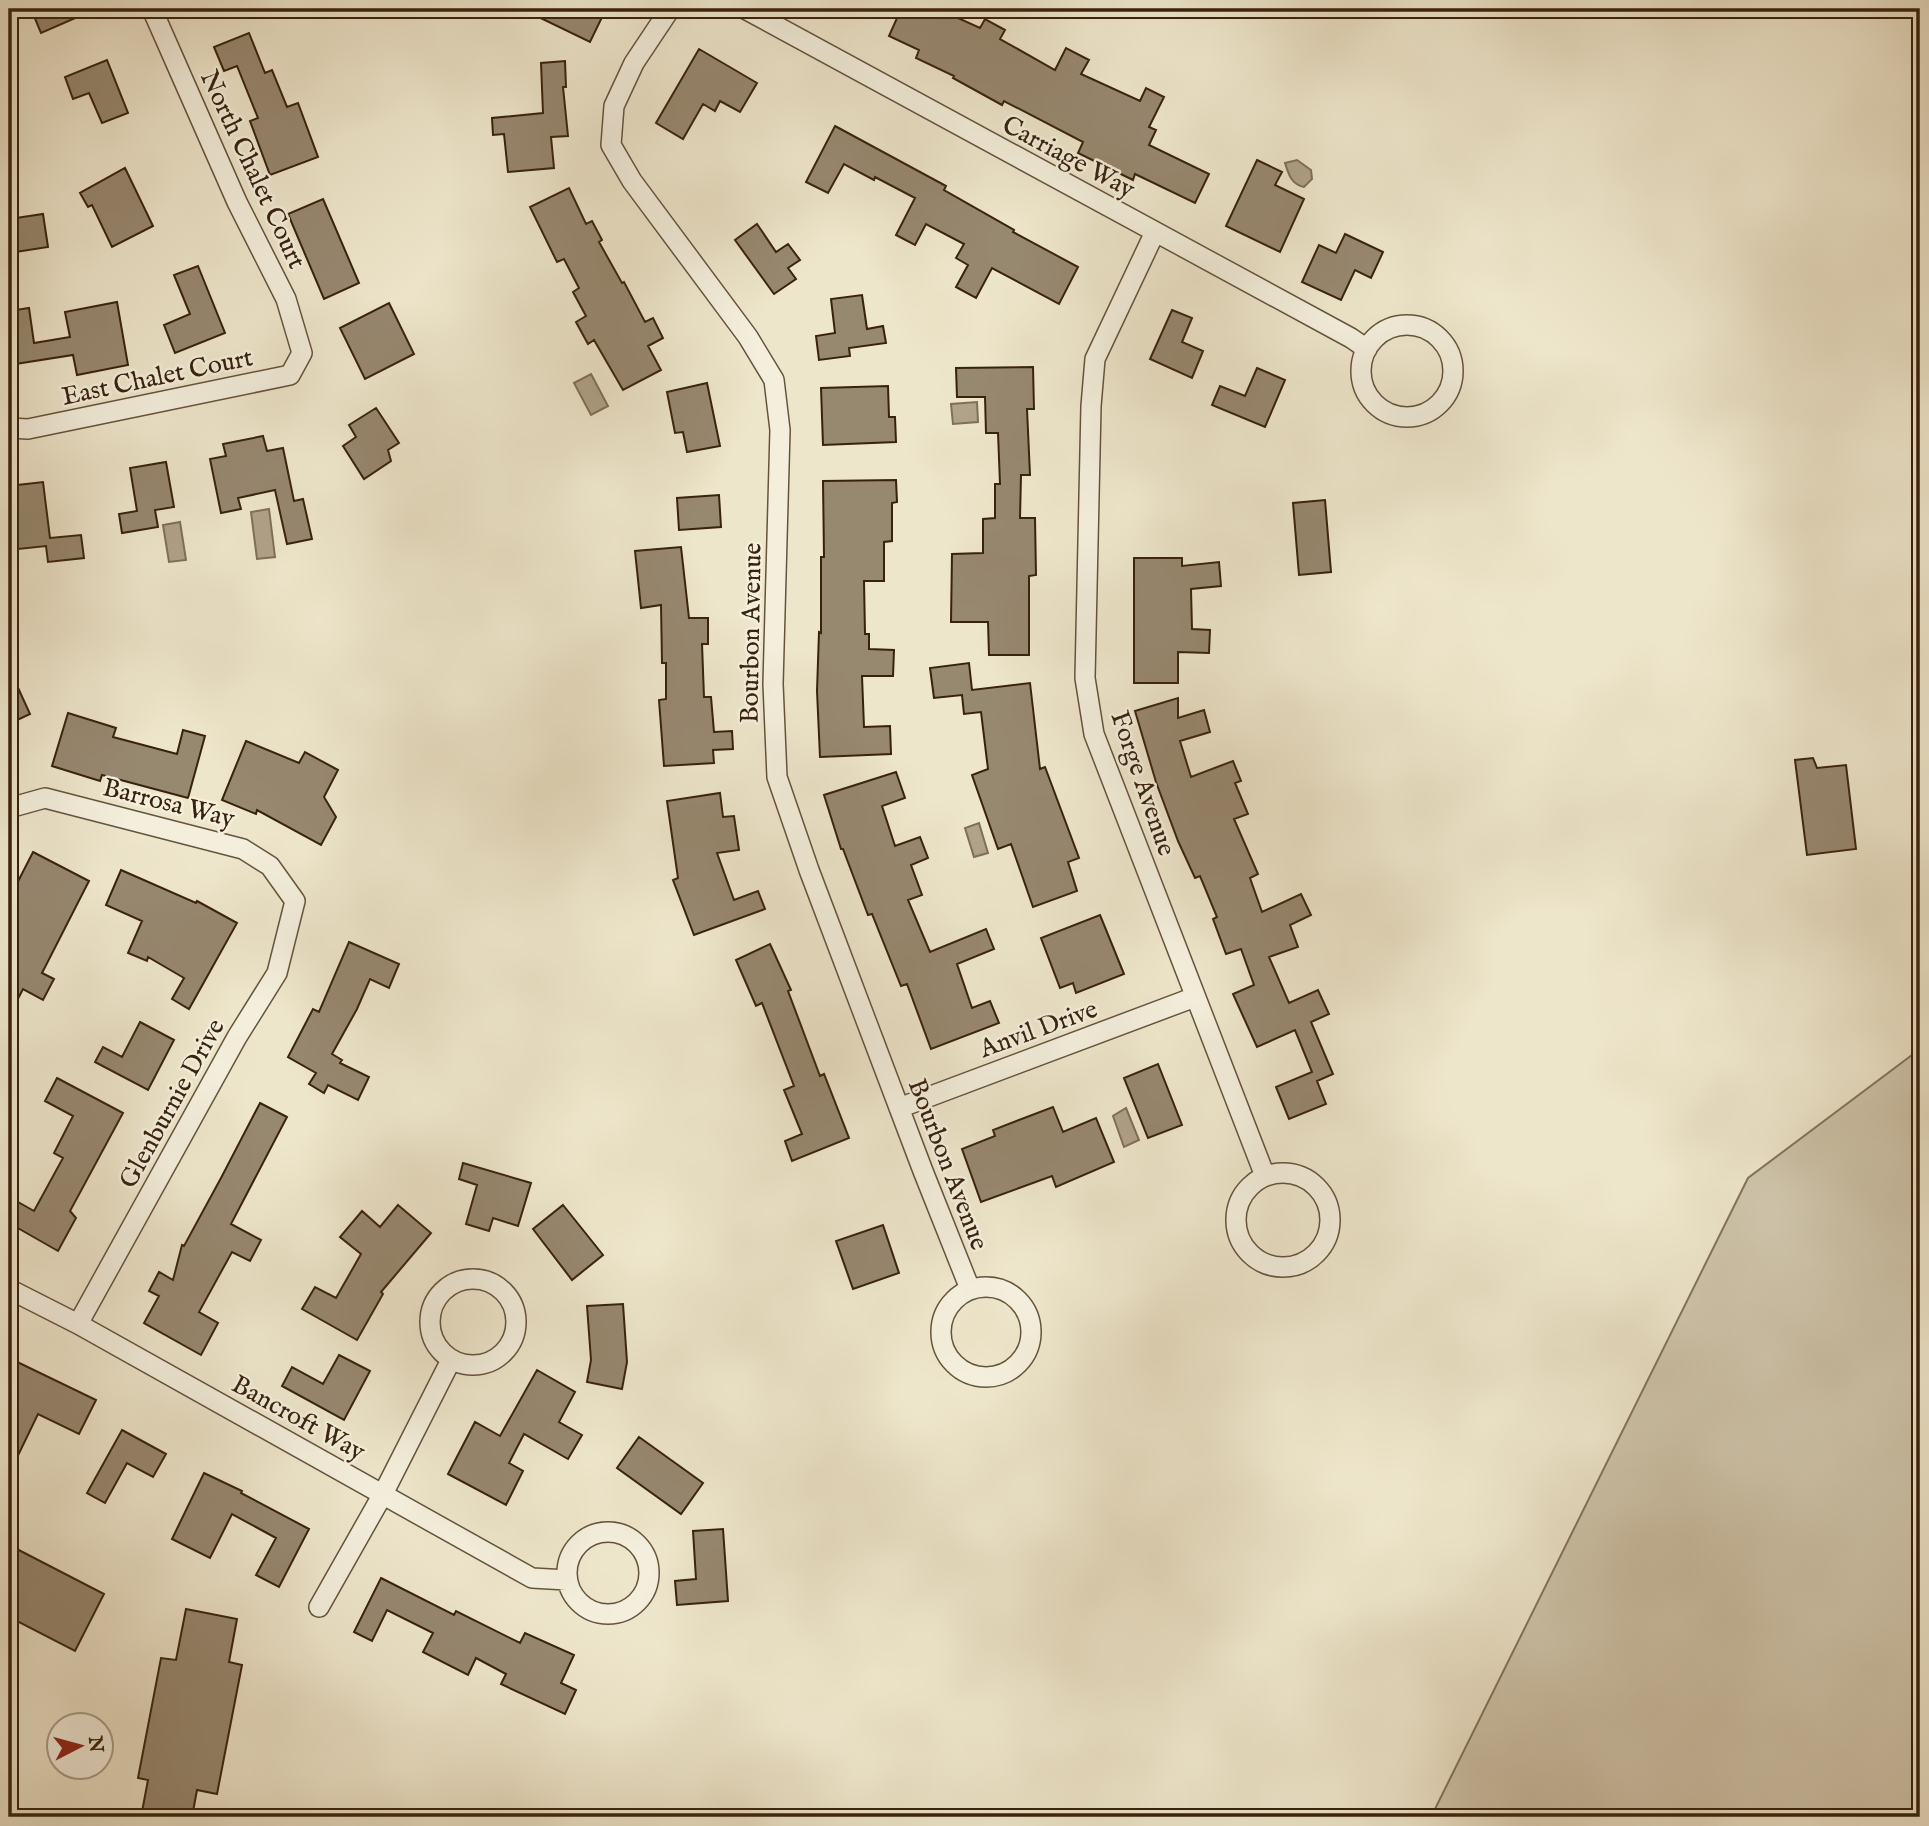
<svg xmlns="http://www.w3.org/2000/svg" width="1929" height="1826" viewBox="0 0 1929 1826" font-family="'IM FELL English',serif">
  <rect width="100%" height="100%" fill="#eee6cb"/>
  <filter id="stains"><feTurbulence type="fractalNoise" baseFrequency=".00286" numOctaves="4"/><feColorMatrix values="0 0 0 0 .2 0 0 0 0 .09 0 0 0 0 .02 0 0 0 .5 -.17"/></filter>
  <radialGradient id="worn" r=".72"><stop offset=".6" stop-color="#630" stop-opacity="0"/><stop offset="1" stop-color="#630" stop-opacity=".3"/></radialGradient>
  <!-- green -->
  <path fill="#cfc5ab" stroke="#84745c" stroke-width="2" d="M1920,1049V1817H1431L1748,1178Z"/>
  <!-- water -->
  <path fill="#b0a38a" stroke="#806f58" stroke-width="2" d="M1297,160L1311,170L1312,179L1304,187C1291,184 1289,175 1285,163Z
    M591,374L608,406L591,415L574,383Z
    M977,402L978,422L953,424L951,404Z
    M269,509L275,557L257,559L251,512Z
    M180,522L186,560L169,562L163,525Z
    M979,823L988,853L974,857L965,828Z
    M1126,1108L1139,1140L1124,1147L1113,1116Z"/>
  <!-- building -->
  <path fill="#978870" stroke="#38220d" stroke-width="2" d="M31,9H96L41,33Z
    M522,9H606L590,42Z
    M901,9H938L980,28L985,19L1005,30L1000,39L1055,70L1066,48L1089,60L1081,74L1140,101L1146,88L1164,97L1149,127L1156,130L1149,145L1209,174L1195,203L1135,174L1133,180L1078,153L1083,142L1004,101L1002,105L953,78L954,76L916,58L919,50L889,36Z
    M249,33L265,73L272,70L287,107L298,103L318,157L270,175L250,121L258,118L237,66L224,71L214,47Z
    M699,49L757,83L740,112L720,101L715,111L703,104L683,139L656,123Z
    M107,60L128,113L102,123L89,93L73,99L65,77Z
    M565,61L566,87H563L568,136L551,137L554,168L508,172L504,134L493,135L492,118L543,113L541,63Z
    M835,126L946,186L944,190L1014,230L1013,232L1078,267L1059,304L992,268L976,298L956,287L968,265L956,258L964,244L926,224L915,245L896,235L915,198L875,177L874,180L844,164L828,193L806,182Z
    M1257,160L1282,172L1275,185L1304,199L1280,252L1226,226Z
    M125,168L153,226L112,247L92,205L88,207L80,193Z
    M569,188L586,224L592,221L602,240L599,242L622,283L624,282L645,322L653,318L663,338L648,346L661,370L623,390L594,340L588,344L576,322L586,316L573,292L579,288L564,259L557,262L530,207Z
    M323,199L359,283L324,299L288,214Z
    M43,214L48,247L9,253V219Z
    M757,224L776,252L788,244L800,260L788,268L796,279L774,294L735,240Z
    M1345,234L1383,252L1371,278L1355,270L1341,300L1302,282L1319,245L1336,253Z
    M198,266L225,333L175,353L164,325L190,314L174,275Z
    M862,295L867,329L883,326L886,343L849,348L850,356L819,360L816,336L835,333L831,299Z
    M117,302L128,365L77,375L73,355L9,365V311L29,308L34,343L70,337L65,312Z
    M389,303L414,354L365,379L340,328Z
    M1172,310L1192,318L1182,342L1203,351L1192,378L1150,359Z
    M1033,367L1034,409H1027L1030,475H1021L1020,518H1035L1036,575L1029,576V655H989L988,622H951L952,554L983,553V519L995,518V484H1000L998,433H986L985,397H957L956,368Z
    M1257,368L1285,380L1265,427L1212,405L1220,386L1245,396Z
    M707,383L720,446L687,452L683,432L675,433L667,392Z
    M888,386L889,417H895L896,442L823,445L821,388Z
    M376,408L399,443L388,450L391,461L364,479L343,446L356,437L349,425Z
    M263,436L267,451L283,448L294,501L303,499L312,539L287,544L275,490L238,498L241,509L221,513L210,459L226,456L223,444Z
    M166,462L174,507L155,510L158,527L122,533L119,514L137,511L130,468Z
    M896,480L897,502L892,503V541L884,542V581H864L865,634H869V649L894,650L893,676H862L864,727L890,726L891,754L820,757L817,691L819,632L821,633V557H824L823,481Z
    M43,482L50,538L81,535L84,558L48,562L46,546L9,550V486Z
    M719,495L721,527L679,530L677,498Z
    M1325,500L1331,572L1299,575L1293,503Z
    M681,547L689,618H708V644H702L704,697H711L714,732L732,731L733,749L713,750L714,763L664,766L659,700L666,699V663H662L661,605L641,608L635,551Z
    M1134,558H1182V566L1219,562L1221,586L1191,589L1192,629L1210,630L1209,653L1178,652V683H1134Z
    M969,663L972,690L1030,683L1040,769L1045,767L1079,858L1068,862L1077,891L1033,907L1011,844L998,849L972,775L988,769L981,712L964,714L962,695L934,698L930,668Z
    M9,668L30,714L9,724Z
    M1178,698V718L1204,710L1210,732L1180,741L1191,777L1233,761L1241,781L1235,783L1248,814L1234,819L1258,874L1250,878L1262,912L1301,894L1311,915L1290,925L1298,947L1269,957L1289,1003L1318,990L1329,1014L1311,1022L1333,1074L1317,1081L1326,1104L1289,1119L1276,1087L1312,1072L1295,1030L1257,1047L1233,994L1254,985L1241,949L1226,954L1213,919L1217,917L1200,876L1195,878L1178,841L1156,782L1135,711Z
    M68,713L116,728L113,737L177,754L183,730L205,736L188,798L102,775L100,781L52,766Z
    M246,741L299,763L305,752L338,770L324,797L336,817L321,845L257,810L256,814L222,800Z
    M1813,758L1817,768L1846,765L1856,849L1807,855L1795,760Z
    M896,772L905,798L882,806L895,846L920,837L928,858L911,865L922,895L908,900L930,952L986,929L994,949L957,964L972,1008L990,1001L999,1023L931,1049L907,984L901,986L872,914L868,915L843,849H841L824,795Z
    M720,793L723,817L734,816L739,850L717,853L734,900L758,891L765,909L694,935L673,880L678,878L667,801Z
    M33,852L89,881L42,973L54,979L43,1000L23,989L9,1016V899Z
    M121,870L196,903L197,901L237,923L189,1009L172,999L184,978L148,957L147,961L128,953L142,921L106,905Z
    M1100,915L1124,974L1076,993L1073,983L1060,988L1041,938Z
    M349,942L399,964L389,988L370,979L357,1009L332,1054L342,1060L340,1063L369,1077L358,1100L328,1085L324,1093L309,1084L316,1073L288,1057L313,1009L319,1012Z
    M770,944L791,990L788,991L820,1076L824,1074L849,1138L792,1161L785,1141L802,1134L784,1090L794,1086L762,1003L756,1006L736,960Z
    M140,1022L174,1040L148,1090L95,1062L103,1047L122,1057Z
    M1158,1064L1182,1125L1148,1138L1124,1078Z
    M57,1078L123,1113L70,1211L76,1218L58,1251L9,1223V1197L34,1211L63,1158L54,1153L73,1116L45,1101Z
    M260,1103L287,1117L231,1224L261,1240L250,1261L232,1252L199,1312L218,1323L201,1355L144,1323L159,1296L149,1291L159,1272L173,1280L182,1245L184,1246L221,1178Z
    M1053,1107L1063,1132L1096,1118L1114,1162L1056,1187L1052,1176L981,1202L962,1149L995,1136L993,1130Z
    M463,1163L531,1183L518,1226L493,1218L489,1231L466,1224L477,1185L459,1179Z
    M398,1205L431,1233L381,1292L383,1294L357,1340L302,1309L315,1287L336,1298L361,1254L340,1237L362,1211L380,1227Z
    M563,1205L603,1255L572,1280L533,1229Z
    M883,1225L899,1273L853,1289L836,1241Z
    M623,1304L627,1362L622,1389L587,1382L591,1360L587,1306Z
    M339,1355L370,1371L344,1420L282,1386L292,1367L323,1384Z
    M9,1358L96,1400L79,1434L38,1414L9,1474Z
    M537,1370L575,1392L559,1422L582,1435L568,1459L524,1434L509,1463L523,1471L506,1505L448,1474L475,1422L500,1436Z
    M122,1430L166,1454L153,1477L127,1463L105,1503L87,1493Z
    M639,1437L703,1483L681,1514L617,1468Z
    M204,1473L242,1491L241,1493L309,1529L279,1587L256,1575L276,1538L232,1514L210,1558L172,1539Z
    M723,1529L728,1601L677,1605L675,1581L696,1579L693,1531Z
    M9,1545L104,1594L75,1651L9,1617Z
    M381,1578L454,1615L456,1611L520,1643L525,1633L574,1655L561,1683L576,1690L565,1714L501,1684L506,1674L476,1658L468,1675L423,1652L433,1633L387,1610L372,1641L354,1632Z
    M186,1609L237,1619L229,1662L242,1665L217,1794L197,1790L192,1817H141L148,1780L138,1778L161,1658L176,1660Z"/>
  <g fill="none" stroke-linecap="round" stroke-linejoin="round">
    <defs>
      <path id="street" d="M670,9L634,63L614,106L611,145L632,181L748,337L774,380L780,430L773,684L777,777L809,870L923,1171L970,1289
        M745,9L1351,338L1367,349
        M1155,232L1095,359L1091,406L1085,678L1094,734L1265,1176
        M1361 371a46 46 0 1 1 92 0a46 46 0 1 1-92 0Z
        M9,428L28,429L290,375L302,353L286,299L237,202L152,9
        M9,808L45,798L243,849L270,866L295,901L277,973L237,1037L78,1324
        M899,1108L1195,997
        M1236 1220a47 47 0 1 1 94 0a47 47 0 1 1-94 0Z
        M430 1322a43 43 0 1 1 86 0a43 43 0 1 1-86 0Z
        M941 1332a45 45 0 1 1 90 0a45 45 0 1 1-90 0Z
        M9,1289L78,1324L532,1578L567,1580
        M567 1573a41 41 0 1 1 82 0a41 41 0 1 1-82 0Z
        M319,1607L383,1494L451,1360"/>
    </defs>
    <!-- street casing -->
    <use href="#street" stroke="#66533c" stroke-width="22"/>
    <!-- street -->
    <use href="#street" stroke="#f4efdd" stroke-width="19"/>
  </g>
  <g text-anchor="middle" stroke-width="5" stroke-linejoin="round" paint-order="stroke">
    <!-- street labels -->
    <g font-size="26" fill="#38220d" stroke="#f4efdd">
      <text transform="translate(1069 156) rotate(28)" y="9">Carriage Way</text>
      <text transform="translate(254 169) rotate(65)" y="9">North Chalet Court</text>
      <text transform="translate(157 376) rotate(-12)" y="9">East Chalet Court</text>
      <text transform="translate(750 633) rotate(-89)" y="9">Bourbon Avenue</text>
      <text transform="translate(1144 783) rotate(71)" y="9">Forge Avenue</text>
      <text transform="translate(169 802) rotate(14)" y="9">Barrosa Way</text>
      <text transform="translate(1038 1028) rotate(-20)" y="9">Anvil Drive</text>
      <text transform="translate(171 1103) rotate(-61)" y="9">Glenburnie Drive</text>
      <text transform="translate(949 1164) rotate(69)" y="9">Bourbon Avenue</text>
      <text transform="translate(299 1417) rotate(29)" y="9">Bancroft Way</text>
    </g>
  </g>
  <!-- margin -->
  <rect width="1929" height="1826" fill="none" stroke="#eee6cb" stroke-width="35"/>
  <rect x="10" y="10" width="1908" height="1805" fill="none" stroke="#38220d" stroke-width="3.5"/>
  <rect x="18" y="18" width="1894" height="1791" fill="none" stroke="#38220d" stroke-width="2"/>
  <!-- north arrow -->
  <g transform="translate(80 1746) rotate(84)"><circle r="33" fill="#f4efdd" stroke="#a99d8a" stroke-width="2"/>
  <path d="M0-5L12 26L0 18L-12 26Z" fill="#8f2418"/>
  <text y="-10" font-size="19" font-weight="bold" text-anchor="middle" fill="#38220d">N</text>
  </g>
  <rect width="100%" height="100%" filter="url(#stains)"/>
  <rect width="100%" height="100%" fill="url(#worn)"/>
</svg>
